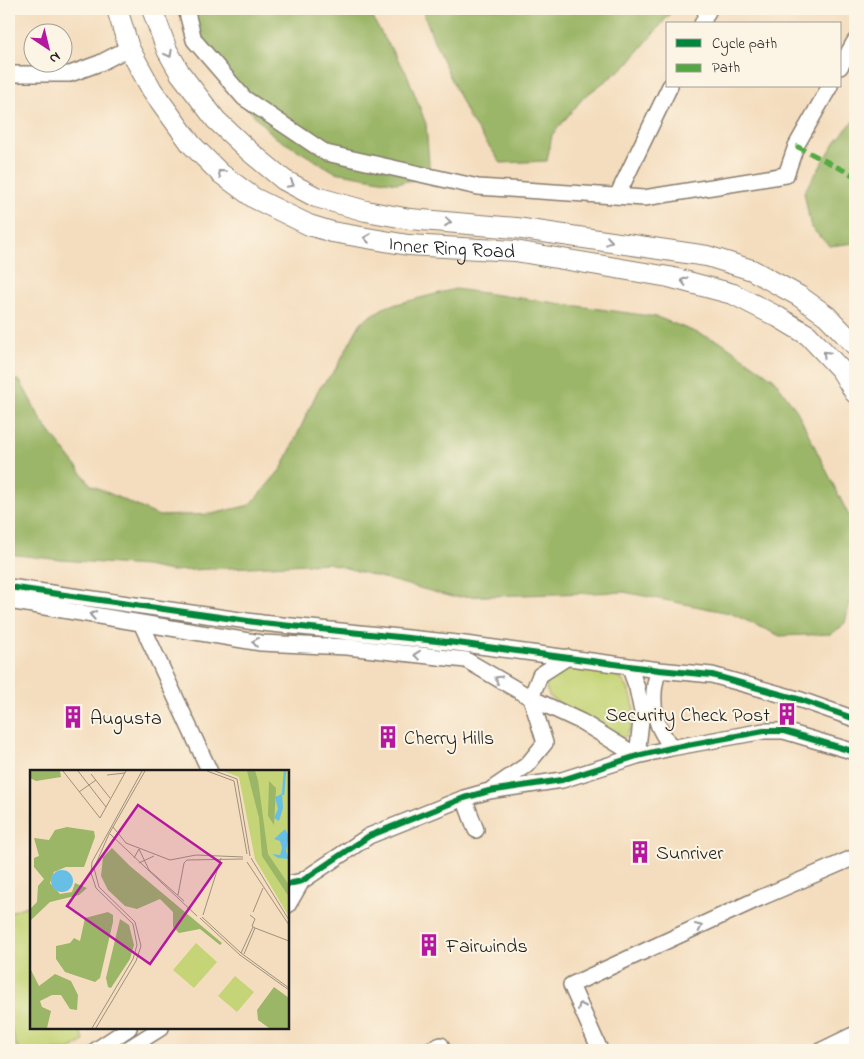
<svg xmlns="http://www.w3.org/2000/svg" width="864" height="1059" viewBox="0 0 864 1059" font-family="'Indie Flower',sans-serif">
  <rect width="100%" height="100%" fill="#fcf5e5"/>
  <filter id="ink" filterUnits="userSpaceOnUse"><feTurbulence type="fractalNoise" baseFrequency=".02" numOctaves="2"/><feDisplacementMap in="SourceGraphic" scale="10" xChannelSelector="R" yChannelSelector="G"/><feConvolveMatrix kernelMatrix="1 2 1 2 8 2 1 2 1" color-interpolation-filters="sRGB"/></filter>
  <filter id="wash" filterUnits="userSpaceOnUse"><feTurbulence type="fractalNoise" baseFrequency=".0096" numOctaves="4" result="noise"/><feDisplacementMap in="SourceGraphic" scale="20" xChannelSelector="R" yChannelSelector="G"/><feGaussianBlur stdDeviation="1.12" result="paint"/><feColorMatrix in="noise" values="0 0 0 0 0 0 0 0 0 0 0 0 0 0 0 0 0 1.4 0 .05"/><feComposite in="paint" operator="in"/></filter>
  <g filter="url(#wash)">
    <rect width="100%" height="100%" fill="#f4ddbe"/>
    <!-- green -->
    <path fill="#c4d476" stroke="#707849" d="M571,665C581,666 593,665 602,668C629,675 641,707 629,731C627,734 625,738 620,738C620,738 614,736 613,736L550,697C538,677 555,670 571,665Z
      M26,906L31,918V1028H79L84,1041L69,1050H18L9,1023V913Z"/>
    <!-- forest -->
    <path fill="#9bb667" stroke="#5c6942" d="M181,9H369L377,26L407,74L426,124L430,177L397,183L335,172L275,137L224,84Z
      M422,9H674L627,65L584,97L552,135L547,161L501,163L469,118L436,46Z
      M855,119V243L830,246L811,228L804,192L836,141Z
      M455,289L657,317L723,343L774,379L797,411L853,524L855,549V582L845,623L832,634L780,636L730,613L624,592L452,597L328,563L171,571L145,566L61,560L9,554V378L20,381L43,423L91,485L159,516L212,514L250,505L282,468L318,390L335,370L361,322L385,307Z"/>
  </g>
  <g filter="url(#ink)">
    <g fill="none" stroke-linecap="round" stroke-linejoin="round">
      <defs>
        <path id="minor" d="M186,9L194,40L244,98L326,153L478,187L644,198L786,175L796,146L830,86
          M702,24L709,9
          M840,67L855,41
          M9,74H70L100,63L129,48
          M617,196L670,86
          M9,587L262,623L457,643L659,670L712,675L801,700L855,719
          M9,601L261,643L347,647L466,660L531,698L582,722L637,756L642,712L637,688L629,666
          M141,623L210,772
          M659,670C652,688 652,705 658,724C661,732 667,740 671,748
          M492,789L527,765L545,743L531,698L540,675L568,657
          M464,798L476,830
          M288,884L302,881L369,836L464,798L489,791L562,780L637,756L671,748L764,731H784L855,752
          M288,905L302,881
          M96,1050L129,1028
          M126,1050L161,1028
          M429,1050L441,1045L443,1050
          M600,1050L571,985L760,898L855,857
          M822,1050L855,1034"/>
        <g id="major">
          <path id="s1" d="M117,9L129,48L152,90L191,144L220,173L254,198L309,225L332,232L408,245L515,251L669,277L733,294L778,317L808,335L841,370L855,393"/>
          <path d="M152,9L167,50L180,73L216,120L249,151L284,180L316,197L366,211L410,219L516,228L707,256L752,270L799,296L827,316L855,345"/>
        </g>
      </defs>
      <!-- minor casing -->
      <use href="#minor" stroke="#887c6d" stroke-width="18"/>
      <!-- major casing -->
      <use href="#major" stroke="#887c6d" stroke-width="22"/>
      <!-- minor -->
      <use href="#minor" stroke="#fff" stroke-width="15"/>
      <!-- major -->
      <use href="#major" stroke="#fff" stroke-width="20"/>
      <!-- quiet -->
      <path stroke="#52a943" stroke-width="5" stroke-dasharray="10 5" stroke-linecap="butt" d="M796,146L855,176"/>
      <defs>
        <path id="cycleway" d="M9,587L262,623L457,643L659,670L712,675L801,700L855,719
          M288,884L302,881L369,836L464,798L489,791L562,780L637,756L671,748L764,731H784L855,752"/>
      </defs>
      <!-- cycleway casing -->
      <use href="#cycleway" stroke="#fcf5e5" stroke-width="9"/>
      <!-- cycleway -->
      <use href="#cycleway" stroke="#00873e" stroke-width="6"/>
    </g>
    <!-- one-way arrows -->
    <defs><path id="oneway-chevron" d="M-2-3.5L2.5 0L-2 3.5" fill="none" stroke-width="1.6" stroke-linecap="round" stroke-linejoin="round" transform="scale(1.25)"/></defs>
    <g stroke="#999">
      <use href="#oneway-chevron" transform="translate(169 54) rotate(62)"/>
      <use href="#oneway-chevron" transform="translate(221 173) rotate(-139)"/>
      <use href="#oneway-chevron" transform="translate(291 184) rotate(28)"/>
      <use href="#oneway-chevron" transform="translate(448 222) rotate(5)"/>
      <use href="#oneway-chevron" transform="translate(367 238) rotate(-171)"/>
      <use href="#oneway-chevron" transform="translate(609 241) rotate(8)"/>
      <use href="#oneway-chevron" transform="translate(684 281) rotate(-166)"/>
      <use href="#oneway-chevron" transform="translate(826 354) rotate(-134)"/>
      <use href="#oneway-chevron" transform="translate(93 615) rotate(-170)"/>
      <use href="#oneway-chevron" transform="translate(255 642) rotate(-172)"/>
      <use href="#oneway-chevron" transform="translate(417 655) rotate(-174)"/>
      <use href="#oneway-chevron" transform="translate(498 679) rotate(-150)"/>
      <use href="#oneway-chevron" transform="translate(699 927) rotate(-25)"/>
      <use href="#oneway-chevron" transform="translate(581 1006) rotate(-114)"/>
    </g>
  </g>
  <!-- icons -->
  <defs>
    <symbol id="building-bare" viewBox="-9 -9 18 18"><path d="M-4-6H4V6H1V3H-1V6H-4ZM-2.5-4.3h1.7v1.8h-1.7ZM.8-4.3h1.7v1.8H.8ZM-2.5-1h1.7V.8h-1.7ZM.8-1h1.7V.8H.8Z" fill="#b5179e" stroke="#fcf5e5" stroke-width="2.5" paint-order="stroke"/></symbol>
  </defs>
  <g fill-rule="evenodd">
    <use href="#building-bare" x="771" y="698" width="32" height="32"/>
    <use href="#building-bare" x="57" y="701" width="32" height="32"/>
    <use href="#building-bare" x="372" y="721" width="32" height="32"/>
    <use href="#building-bare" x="624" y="836" width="32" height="32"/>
    <use href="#building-bare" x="413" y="929" width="32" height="32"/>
  </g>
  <g text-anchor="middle" stroke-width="4" stroke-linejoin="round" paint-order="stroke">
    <!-- street labels -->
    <g font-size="20" fill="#1c1c1c" stroke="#fcf5e5">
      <text dy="7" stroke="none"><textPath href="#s1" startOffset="445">Inner Ring Road</textPath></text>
    </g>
    <!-- poi labels -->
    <g font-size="20" fill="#1c1c1c" stroke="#fcf5e5" text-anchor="start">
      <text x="770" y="721" text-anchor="end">Security Check Post</text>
      <text x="90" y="724">Augusta</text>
      <text x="404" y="744">Cherry Hills</text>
      <text x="656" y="859">Sunriver</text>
      <text x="446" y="952">Fairwinds</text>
    </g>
  </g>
  <!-- overview -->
  <g transform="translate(30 770)">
    <rect width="259" height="259" fill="#f4ddbe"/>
    <path d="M193,1H259V147L225,89L209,7ZM166,173L187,192L164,218L143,200ZM205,206L224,222L207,242L188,226Z" fill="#c4d476"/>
    <path d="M0,1H30L31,7L6,11L0,8ZM217,1H225L228,10L238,84L259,115V127L232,86L229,48ZM239,11L246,18L244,55L238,46ZM37,57L64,61L65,67L54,97H36L24,102L20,113L30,124L42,122L45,113L57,118L49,125L20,132L0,151V139L7,132L8,116L14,109L4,97V88L9,86L4,68L19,70L25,60ZM82,78L100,96L192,173L190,175L170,159L149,163L143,157V142L130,129L107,139L95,136L78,120L71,106L73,87ZM78,142L83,145V152L70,208L65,212L35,202L26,189V176L40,173L44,168L50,171L55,148ZM90,149L99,155L104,175L100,189L81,218L78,217L76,208ZM0,198L9,216L25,204L41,211L48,225L47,240L40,239L31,225H22L10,231L12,237L21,241L17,258H0ZM244,217L259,228V258H239L228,250L227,240Z" fill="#9bb667"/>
    <path d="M252,24L253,38L249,51L244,48L248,39L245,27ZM255,59L259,66L256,81L259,89L248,88L242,84L250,85L252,78L250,71L244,69ZM21 111a11 11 0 1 1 22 0a11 11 0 1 1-22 0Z" fill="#68bfe5"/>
    <path fill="none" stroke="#68bfe5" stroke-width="2.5" d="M253,25L255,1"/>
    <path fill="none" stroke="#9e907d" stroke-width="1" d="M33,1L70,48L96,1M48,1L76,37M177,1L204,11L217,84M185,1L207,9L220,86M61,4L80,28M77,5L95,3M49,22L66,10M83,57L96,73L140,90L166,85L213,87M80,64L167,146M104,88L109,79L119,100L154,131M221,88L259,150M217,92L259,155M109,93L124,86M148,125L154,93L157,90L213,89M223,142L233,118M173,145L191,88M172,147L211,183L259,218M170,148L210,185L259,220M225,158L259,171M211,183L223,157M214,184L225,158L222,156L225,149L220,145M62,258L103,189L107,175L103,154L66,118L61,103L62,92L112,1M66,258L106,191L111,176L105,152L69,117L64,98L79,64L115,1"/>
    <path fill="#b5179e" fill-opacity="0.15" stroke="#b5179e" stroke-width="2.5" d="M108,35L191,93L120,194L37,136Z"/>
    <rect width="259" height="259" fill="none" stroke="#1c1c1c" stroke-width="2.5"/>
  </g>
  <!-- margin -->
  <rect width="864" height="1059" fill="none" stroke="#fcf5e5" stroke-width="30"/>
  <!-- legend -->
  <rect x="666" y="22" width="175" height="65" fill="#fcf5e5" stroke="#a29e95"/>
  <rect x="676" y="39" width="25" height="8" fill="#00873e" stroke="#a29e95"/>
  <text x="712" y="48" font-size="15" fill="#1c1c1c">Cycle path</text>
  <rect x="676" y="64" width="25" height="8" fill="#52a943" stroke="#a29e95"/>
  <text x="712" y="72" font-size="15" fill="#1c1c1c">Path</text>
  <!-- north arrow -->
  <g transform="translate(48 48) rotate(145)"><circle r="24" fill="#fcf5e5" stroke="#a29e95"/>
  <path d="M0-4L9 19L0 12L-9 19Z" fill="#b5179e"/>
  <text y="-8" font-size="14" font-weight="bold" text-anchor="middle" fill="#1c1c1c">N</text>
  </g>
</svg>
